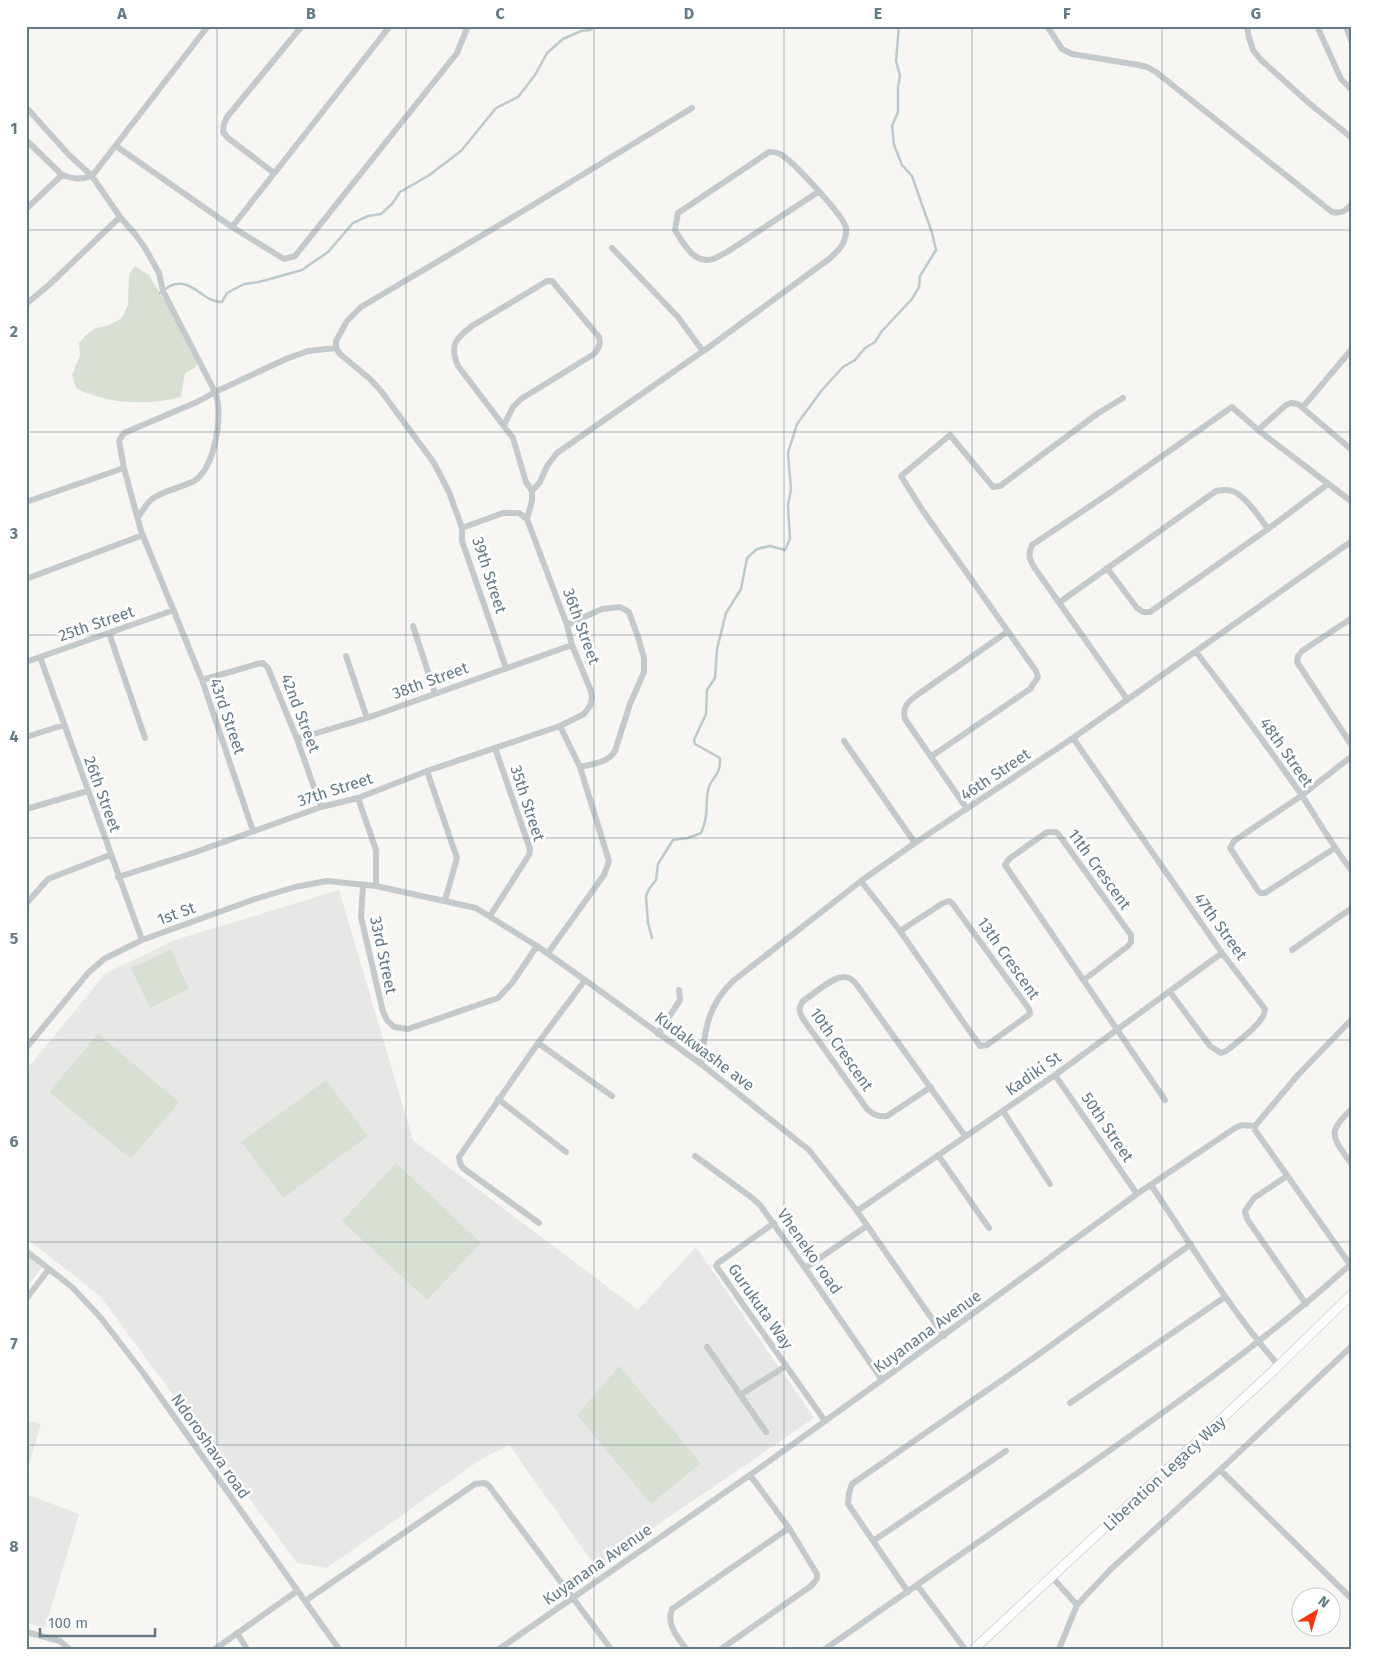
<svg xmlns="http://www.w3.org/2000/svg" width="1378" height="1675" viewBox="0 0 1378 1675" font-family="'Fira Sans',sans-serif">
  <rect width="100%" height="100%" fill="#f7f6f3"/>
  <!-- built -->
  <path fill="#e7e8e6" d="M339,890L413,1140L638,1310L696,1247L814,1418L596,1567L509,1445L480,1460L327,1568L297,1563L100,1296L26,1238V1070L106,973L175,940Z
    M26,1250L44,1264L26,1289Z
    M26,1420L41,1424L26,1475Z
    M26,1494L79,1514L45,1628L26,1623Z"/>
  <!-- green -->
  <path fill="#d8dfd3" d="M135,266L149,275L181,328L198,359L196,367L185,373L181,397C149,406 106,404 76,388L72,375L80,355L79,343L85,336L94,329L109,325L122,318L128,305L129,274Z
    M171,950L189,989L150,1008L131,968Z
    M98,1034L179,1102L131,1159L49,1092Z
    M326,1080L368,1136L283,1198L241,1142Z
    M396,1163L481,1243L427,1300L342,1221Z
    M619,1366L701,1463L651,1504L577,1415Z"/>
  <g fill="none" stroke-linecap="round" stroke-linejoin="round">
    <!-- stream -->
    <path stroke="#bccacd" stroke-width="2.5" d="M160,293C163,291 167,288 170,286C192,276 203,303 222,302L227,293L244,284L259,282L302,270L328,252L353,223L368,216L381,214L392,204L400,192L428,176L461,151L496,108L518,97L535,75L547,53L563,39L581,31L590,30L596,26
      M652,938L648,923L646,896L649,889L656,880L658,864L673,840L688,838L701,833C709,815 705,807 708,790C710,778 721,777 720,758L695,744L694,740L706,714L707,690L715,678L717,649L726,613L741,589L747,558L757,549L770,546L785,550L790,539L788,505L791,489L788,453L797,424L822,390L843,367L855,360L865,348L875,342L882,331L912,299L919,287L920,276L936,250L932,233L912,176L902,165L894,145L892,126L898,112V87L900,76L896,61L899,26"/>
    <defs>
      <path id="secondary" d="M974,1649L1273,1371L1352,1294"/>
    </defs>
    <!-- secondary casing -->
    <use href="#secondary" stroke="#b8bec2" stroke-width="10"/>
    <!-- minor -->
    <path stroke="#c4c9cc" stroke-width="6" d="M1047,26L1062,49L1072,54L1139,65L1147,67L1156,72L1332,212C1342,214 1345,211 1352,204
      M1247,26L1249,38L1253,50L1260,59L1310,104L1352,138
      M1317,26L1341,79L1352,90
      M1346,26L1352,43
      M26,107L69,155L92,176L120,217L135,234L145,248L159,273L163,291L215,392L197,402L124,433L119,441L124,468L141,531L202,680L253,831
      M26,140L62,175
      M116,146L232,227L284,259L295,256L457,53L468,26
      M274,173L228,138L223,132L224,124L227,117L302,26
      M26,209L62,175C74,179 80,180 92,176L208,26
      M232,227L390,26
      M612,248L678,317L702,350
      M26,304L50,284L120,217
      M1303,407L1352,349
      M504,425L513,407L521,399L594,354C599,349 601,344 599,337L552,281H547L472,326C456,338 449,345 458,366L513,438L526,482L532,491
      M1258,430L1286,405L1291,403L1298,404L1352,450
      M26,502L124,468
      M138,517C142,512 146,504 152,499C164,490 181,488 194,481C215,469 224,413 215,392L286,359L308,351L336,348
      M462,528L449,492L434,463L381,391L370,379L340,354L336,348V341L347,321L361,307L523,211L692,108
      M1107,568L1137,608L1143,612H1150L1268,529L1328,484
      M26,579L143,535
      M1060,602L1216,491C1221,490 1227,489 1232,491C1245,495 1260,518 1268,529
      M1352,618L1302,651L1298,656L1297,662L1352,746
      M567,625L602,609L620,607L629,612L638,637L644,658V672L630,704L615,751C608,763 592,764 580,767
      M413,626L435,693
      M109,633L145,738
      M1196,652C1232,698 1267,746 1301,794C1318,820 1333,847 1352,871
      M346,656L367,718
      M40,657L142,940
      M26,662L174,610
      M506,668L462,541V528L503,513H519L527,519
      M202,680L257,664L263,663L268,668L297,739L321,807
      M1127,699L1034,567C1029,559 1028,554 1032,545L1111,492L1232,407L1258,430L1352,502
      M26,737L64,725
      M1073,738L1222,953L1265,1009C1265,1023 1237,1042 1226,1051L1221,1053L1210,1046L1170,992
      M297,739L367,718L572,645
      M844,741L915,843
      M932,756L1030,689L1038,677L1036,671L923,511L901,476L950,435L993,487L1000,486L1097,414L1123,398
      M427,771L457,858L445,900
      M358,798L376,850V886
      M26,809L88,791
      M967,809L905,719C902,707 908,702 917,695L1007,632
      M1335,848L1265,893H1260L1257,889L1230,848L1234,841L1301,796L1352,756
      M118,877L193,853L321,807L358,798L427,771L560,726L584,714L590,706L592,698L591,691L572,645L567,625L527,519L532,501V491L540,482L547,466L557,453L709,347L829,259C839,250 847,243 846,228C844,216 792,160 780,154C777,152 772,152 769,152L678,213L675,230C683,243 694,265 713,259C717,258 722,254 727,252L818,192
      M861,881L900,931L980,1046L987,1045L1030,1014L1029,1009L952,903L949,901L943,903L900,931
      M363,885L361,917L383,1012L387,1020L394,1027L408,1029L498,998L512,983L537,946
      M26,904L48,879L110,855
      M490,916L529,855L530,849L495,748
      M1292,950L1352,908
      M548,953L604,875L609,861L580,767L560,726
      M1084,980L1128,946L1131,942V935L1059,835L1056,832H1047L1009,859L1005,865L1165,1100
      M658,1034L680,1000L679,990
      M538,1043L612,1096
      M26,1048L88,973L104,959L142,940L255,899L295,887L327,881L376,886L476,908L537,946L585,980L701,1064L809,1150L857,1211L944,1336
      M701,1064C705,1031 707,1006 733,981L861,881L915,843L1073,738L1352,541
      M1055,1075L1137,1194
      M931,1087L887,1116C878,1117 874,1115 867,1109L803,1019C799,1011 798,1008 803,1001C812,995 834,976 844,977C850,977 853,980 857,985L965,1136
      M498,1099L566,1152
      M1352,1109C1324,1134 1334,1138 1352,1165
      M1003,1111L1050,1184
      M1255,1126V1130L1351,1266
      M938,1155L989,1228
      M695,1156L751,1197L760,1205L805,1268L882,1380
      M1287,1176L1254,1198L1245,1211L1247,1219L1306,1304
      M1151,1185C1192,1246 1230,1310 1279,1366
      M857,1211L1055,1075L1222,953
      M539,1223L463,1168L460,1163L459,1157L538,1043L585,980
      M774,1223L718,1263L716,1266L825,1421
      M26,1251L72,1287L101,1318L144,1374L339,1649
      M805,1268L867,1226
      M26,1299L49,1269
      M707,1347L766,1432
      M740,1395L786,1366
      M1070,1403L1225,1297
      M1220,1470L1352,1599
      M873,1541L1006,1451
      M1052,1577L1077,1605L1059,1649
      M917,1585L965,1649
      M908,1592L848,1504L849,1493L852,1484L1035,1357L1191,1244
      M305,1601L475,1484L485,1483L489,1486L611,1649
      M1077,1605L1111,1569L1220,1470L1352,1346
      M26,1632L60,1641L69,1649
      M237,1633L247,1649
      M215,1649L297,1591
      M499,1649L750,1475L882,1380L1137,1194L1235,1128L1242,1125L1255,1126L1297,1076L1352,1019
      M686,1649C677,1636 666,1625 672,1609L789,1528
      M721,1649L811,1586L817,1579V1574L789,1528L750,1475
      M825,1649C910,1590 994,1531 1079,1472C1173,1406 1267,1340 1352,1263"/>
    <!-- secondary -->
    <use href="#secondary" stroke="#fff" stroke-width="9"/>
  </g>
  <!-- grid -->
  <path fill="none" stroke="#637a87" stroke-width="1" stroke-opacity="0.55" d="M217,26V1649M406,26V1649M594,26V1649M784,26V1649M972,26V1649M1162,26V1649M26,230H1352M26,432H1352M26,635H1352M26,838H1352M26,1040H1352M26,1242H1352M26,1445H1352"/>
  <g text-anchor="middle" stroke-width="5" stroke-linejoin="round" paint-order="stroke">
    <!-- street labels -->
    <g font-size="16" fill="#637a87" stroke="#fff">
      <text transform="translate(490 575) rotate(72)" y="6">39th Street</text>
      <text transform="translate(96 623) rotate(-19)" y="6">25th Street</text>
      <text transform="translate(582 626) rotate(70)" y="6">36th Street</text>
      <text transform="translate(430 680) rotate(-20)" y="6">38th Street</text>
      <text transform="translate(301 713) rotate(69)" y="6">42nd Street</text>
      <text transform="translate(228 716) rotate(71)" y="6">43rd Street</text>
      <text transform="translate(1287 752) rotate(55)" y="6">48th Street</text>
      <text transform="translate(995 774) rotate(-34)" y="6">46th Street</text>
      <text transform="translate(335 789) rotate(-18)" y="6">37th Street</text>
      <text transform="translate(103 794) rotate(70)" y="6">26th Street</text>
      <text transform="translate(528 803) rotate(72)" y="6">35th Street</text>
      <text transform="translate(1100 869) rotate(54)" y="6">11th Crescent</text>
      <text transform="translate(176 913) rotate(-20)" y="6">1st St</text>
      <text transform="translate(1221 926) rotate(54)" y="6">47th Street</text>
      <text transform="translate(384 955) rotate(78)" y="6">33rd Street</text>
      <text transform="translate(1009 958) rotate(55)" y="6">13th Crescent</text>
      <text transform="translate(842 1049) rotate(55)" y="6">10th Crescent</text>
      <text transform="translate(705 1051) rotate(37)" y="6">Kudakwashe ave</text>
      <text transform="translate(1033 1073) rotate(-35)" y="6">Kadiki St</text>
      <text transform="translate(1108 1127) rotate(56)" y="6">50th Street</text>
      <text transform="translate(810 1251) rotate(55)" y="6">Vheneko road</text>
      <text transform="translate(761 1306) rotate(55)" y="6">Gurukuta Way</text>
      <text transform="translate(927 1331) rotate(-36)" y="6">Kuyanana Avenue</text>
      <text transform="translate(211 1446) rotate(55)" y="6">Ndoroshava road</text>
      <text transform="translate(1164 1473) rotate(-43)" y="6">Liberation Legacy Way</text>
      <text transform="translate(597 1564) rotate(-35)" y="6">Kuyanana Avenue</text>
    </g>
  </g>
  <!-- border -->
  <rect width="1378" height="1675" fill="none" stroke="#ffffff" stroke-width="55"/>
  <!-- north arrow -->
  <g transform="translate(1316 1612) rotate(38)"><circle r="24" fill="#ffffff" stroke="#c1cacf"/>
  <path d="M0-4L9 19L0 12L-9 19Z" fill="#f33716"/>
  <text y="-8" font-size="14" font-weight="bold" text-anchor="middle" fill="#637a87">N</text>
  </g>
  <!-- scale -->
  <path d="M40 1628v8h115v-8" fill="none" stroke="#637a87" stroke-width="2.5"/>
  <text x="48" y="1628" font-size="15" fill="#637a87" stroke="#ffffff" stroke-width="4" paint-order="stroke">100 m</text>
  <rect x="28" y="28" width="1322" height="1620" fill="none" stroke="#637a87" stroke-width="2"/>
  <g font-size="16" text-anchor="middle" font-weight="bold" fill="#637a87">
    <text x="122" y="19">A</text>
    <text x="311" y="19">B</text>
    <text x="500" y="19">C</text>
    <text x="689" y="19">D</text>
    <text x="878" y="19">E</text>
    <text x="1067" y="19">F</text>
    <text x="1256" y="19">G</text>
    <text x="14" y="134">1</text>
    <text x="14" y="337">2</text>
    <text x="14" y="539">3</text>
    <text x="14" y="742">4</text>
    <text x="14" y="944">5</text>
    <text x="14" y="1147">6</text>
    <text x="14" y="1349">7</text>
    <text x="14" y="1552">8</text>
  </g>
</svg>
